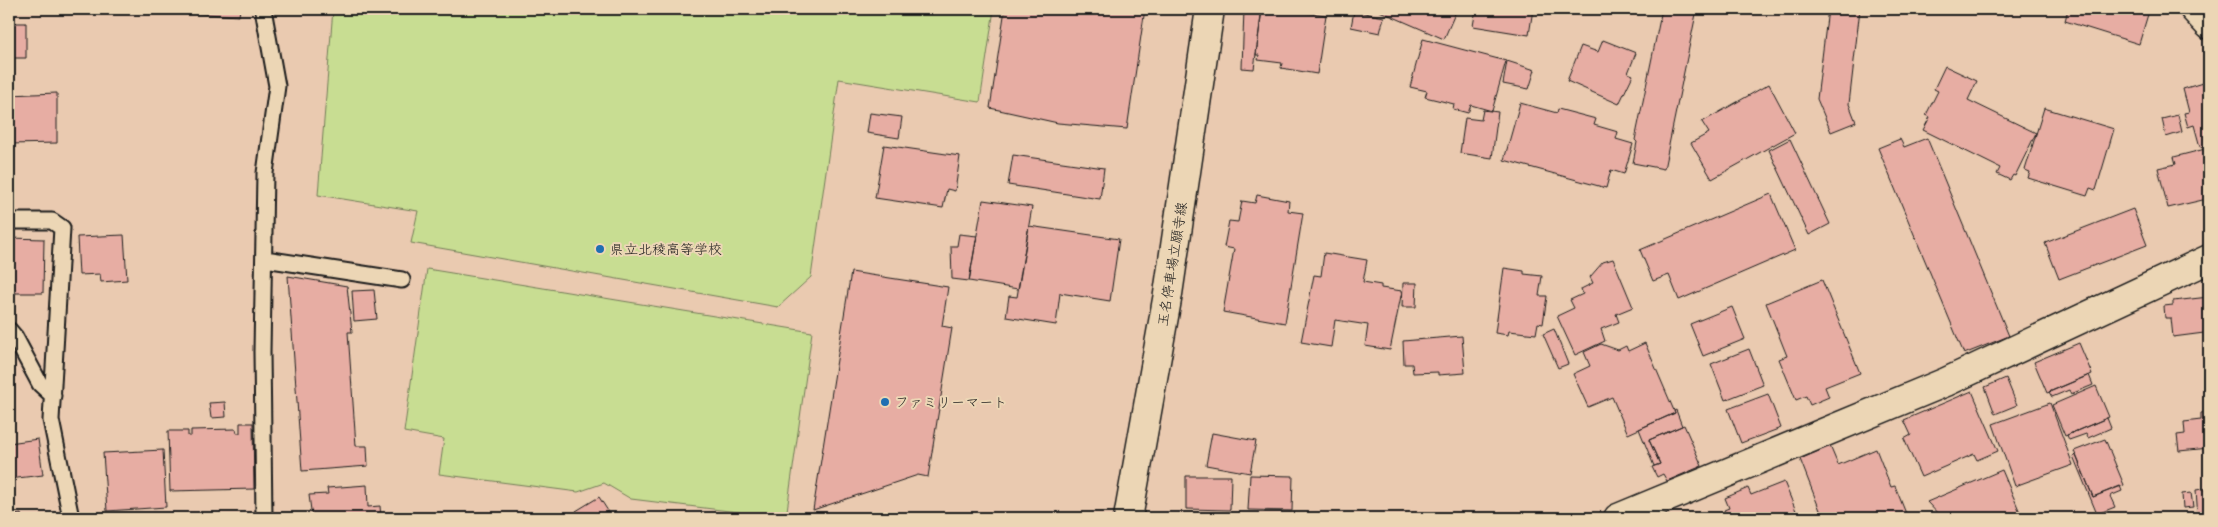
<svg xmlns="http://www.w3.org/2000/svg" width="2218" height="527" viewBox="0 0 2218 527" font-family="Pangolin,'Klee One',sans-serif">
  <rect width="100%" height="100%" fill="#eacab0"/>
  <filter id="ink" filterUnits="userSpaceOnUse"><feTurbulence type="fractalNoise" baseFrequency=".02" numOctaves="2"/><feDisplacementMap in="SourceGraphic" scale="10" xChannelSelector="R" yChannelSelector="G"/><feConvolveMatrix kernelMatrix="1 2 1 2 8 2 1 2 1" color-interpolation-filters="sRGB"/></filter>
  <g filter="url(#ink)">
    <!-- green -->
    <path fill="#c8dd92" stroke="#727c57" d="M333,9H994L980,102L839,79L811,277L778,307L411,243L418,211L318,195Z
      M427,269L812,332L786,518L631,499L604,483L578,492L439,474L444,439L404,432Z"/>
    <!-- building -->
    <path fill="#e7ada3" stroke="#1c1c1c" d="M189,9H240L239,16L189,13Z
      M1005,9H1145L1127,129L1058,123L990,108Z
      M1244,9H1262L1254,69L1242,68Z
      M1262,9H1280L1326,15L1317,74L1281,68L1282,63L1258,60L1259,55H1256Z
      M1375,9H1457L1444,39Z
      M1476,9H1533L1529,35L1473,26Z
      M1662,9H1697L1664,169L1633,163L1637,142L1635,140Z
      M1828,9H1860L1849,104L1856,122L1831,132L1817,99Z
      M2068,9H2144L2149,11L2139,44L2065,21Z
      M1354,11L1384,17L1380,33L1351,27Z
      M9,23H26V58H9Z
      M1423,39L1506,61L1492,111L1471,105L1468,113L1453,109L1454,104L1425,97L1427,91L1410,87Z
      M1603,40L1636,53L1628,73L1633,75L1619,104L1567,81L1581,46L1598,52Z
      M1507,61L1535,70L1529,89L1503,84Z
      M1945,66L1977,81L1968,100L2036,133L2015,176L2013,175L2010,180L1997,174L2000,168L1923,130L1930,117L1926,115L1938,91L1934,89Z
      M2209,81V144L2200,147L2194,125L2188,127L2184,113L2189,112L2183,89Z
      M1769,84L1795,133L1712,179L1691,143L1709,133L1702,122Z
      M57,93V143L9,144V95Z
      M1520,103L1557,113L1558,109L1596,119L1594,125L1618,132L1616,139L1633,144L1624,174L1611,170L1606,188L1504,160Z
      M2044,108L2114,129L2096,190L2090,188L2087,196L2028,178L2030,172L2025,170Z
      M1483,110L1498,112L1492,158L1460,153L1465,118L1481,120Z
      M870,113L902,117L899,138L867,133Z
      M2178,115L2182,132L2166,137L2162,119Z
      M1927,138L2009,336L1964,354L1878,148L1900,139L1904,147Z
      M1790,139L1830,224L1809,235L1769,150Z
      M884,145L960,156L955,191L947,189L943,208L875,198Z
      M2209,148V201L2207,202V199L2168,208L2158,168L2176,164L2174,157Z
      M1013,155L1104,168L1100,199L1008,185Z
      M1771,194L1795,250L1679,300L1669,275L1653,281L1640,250Z
      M1257,195L1289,201L1288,211L1303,213L1285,323L1223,312L1234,249L1224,247L1229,221L1238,222L1242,201L1255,203Z
      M983,200L1032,207L1018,289L969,281Z
      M2133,209L2147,245L2059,279L2045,243Z
      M1029,226L1119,239L1110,301L1060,293L1056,325L1006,317L1009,296L1017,297Z
      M959,234L977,236L969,281L952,279L951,246H957Z
      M124,235L127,280L101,282L100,274L79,275L77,237Z
      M9,238L44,239L43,293H9Z
      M1324,253L1367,260L1363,282L1381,285V288L1402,291L1390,350L1365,346L1368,325L1335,320L1331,347L1301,342L1314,275L1321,276Z
      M1613,259L1633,307L1616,314L1619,322L1601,329L1605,341L1575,355L1557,316L1574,308L1570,300L1583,294L1581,289L1593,283L1590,277L1603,262Z
      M1504,268L1524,271V274L1542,276L1539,296H1547L1543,324L1538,323L1536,334L1509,331L1508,335L1495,333Z
      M851,272L948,287L942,326L952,328L928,477L918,475L813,510Z
      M288,276L347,286L352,332H348L356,446H367L368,466L302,471Z
      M1822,280L1860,373L1825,387L1829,397L1810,405L1806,396L1796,400L1779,359L1787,356L1766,303Z
      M1403,283H1417L1416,307H1402Z
      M374,290L377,319L354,321L352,291Z
      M2209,297V346H2206L2204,333L2173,337L2171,318H2165L2164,306L2173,305V301Z
      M1732,307L1745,339L1703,356L1690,324Z
      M1554,329L1568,364L1558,368L1543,334Z
      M1462,336L1465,373L1438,375V372L1413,373L1412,364H1404L1403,341Z
      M1645,343L1675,413L1628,434L1612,397L1588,407L1573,374L1590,366L1584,352L1601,344L1618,350L1626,346L1628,351Z
      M2079,343L2092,374L2047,393L2034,362Z
      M1749,349L1763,385L1725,400L1711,364Z
      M2089,375L2093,385L2071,394L2069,390L2052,397L2049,392Z
      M2006,378L2017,405L1995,414L1985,387Z
      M2096,386L2109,417L2065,436L2052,405Z
      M1972,391L1998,451L1977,460L1974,454L1921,477L1904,439L1911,435L1904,420Z
      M1768,394L1781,428L1741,443L1728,409Z
      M225,402L226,417L211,418L209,403Z
      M2050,403L2073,465L2015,486L1993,424Z
      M1676,410L1682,426L1649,440L1660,464L1654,466L1639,429L1675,413L1674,411Z
      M2209,412V448L2179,451L2177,435L2185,434L2184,422L2201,420V413Z
      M2107,418L2111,428L2088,438L2086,434L2069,440L2067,435Z
      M240,423H253L254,489L170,491L168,431H188V436H191V430L236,429L237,433H240Z
      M1684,425L1702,466L1667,481L1663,474L1657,477L1652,467L1660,464L1649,440Z
      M1212,433L1256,441L1250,473L1206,465Z
      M38,439L43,475L9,479V443Z
      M2105,439L2124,485L2093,497L2074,451Z
      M1830,446L1838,465L1876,449L1891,487L1895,486L1907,516L1902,518H1823L1800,459Z
      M163,450L166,507L107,511L103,453Z
      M2076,455L2093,497L2120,486L2122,491L2110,496L2115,507L2097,514L2073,456Z
      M2002,470L2022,517L2021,518H1942L1927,502Z
      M1250,475L1293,476L1292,511L1248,510Z
      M1186,476H1231L1230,510L1186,509Z
      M1784,482L1799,518H1727L1724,510L1729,508L1725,498L1748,488L1751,495Z
      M367,485L368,507L380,506L381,518H312L309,495L328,494L327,488Z
      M2209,488V518H2198L2196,490Z
      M2191,493L2193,507L2183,508L2182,494Z
      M599,497L608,511L595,518H580L576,511Z
      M21,514L22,518H9V516Z"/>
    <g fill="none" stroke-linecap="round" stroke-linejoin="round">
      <defs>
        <path id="lane" d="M263,9L277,86L265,173L262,352L264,518
          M9,221H52L62,228L51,420L71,518
          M265,259L402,280
          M9,330L15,337L40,384L53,396"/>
        <path id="street" d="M2194,9L2209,25
          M1618,518L1946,382L2209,259"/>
        <path id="secondary" d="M1128,518L1168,294L1210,9"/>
      </defs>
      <!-- lane casing -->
      <use href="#lane" stroke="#1c1c1c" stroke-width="19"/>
      <!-- street casing -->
      <use href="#street" stroke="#1c1c1c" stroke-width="31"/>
      <!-- secondary casing -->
      <use href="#secondary" stroke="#1c1c1c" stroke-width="31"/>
      <!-- lane -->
      <use href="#lane" stroke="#ecd6b5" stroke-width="15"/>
      <!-- street -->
      <use href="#street" stroke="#ecd6b5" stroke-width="28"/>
      <!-- secondary -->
      <use href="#secondary" stroke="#ecd6b5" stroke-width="28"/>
    </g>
  </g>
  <!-- markers -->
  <g fill="#1f6fb2" stroke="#ecd6b5" stroke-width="2">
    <circle cx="600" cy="249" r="5"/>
    <circle cx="885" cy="402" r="5"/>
  </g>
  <g text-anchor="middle" stroke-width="4" stroke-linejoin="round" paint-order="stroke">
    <!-- poi labels -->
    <g font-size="14" fill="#1c1c1c" stroke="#ecd6b5" text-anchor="start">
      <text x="610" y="254">県立北稜高等学校</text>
      <text x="895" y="407">ファミリーマート</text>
    </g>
    <!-- street labels -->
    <g font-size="14" fill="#1c1c1c" stroke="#ecd6b5">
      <text transform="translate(1172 264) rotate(-81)" y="5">玉名停車場立願寺線</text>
    </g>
  </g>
  <!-- margin -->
  <rect width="2218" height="527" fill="none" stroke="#ecd6b5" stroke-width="30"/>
  <rect x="15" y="15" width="2188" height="497" fill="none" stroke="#1c1c1c" stroke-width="2" filter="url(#ink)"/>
</svg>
